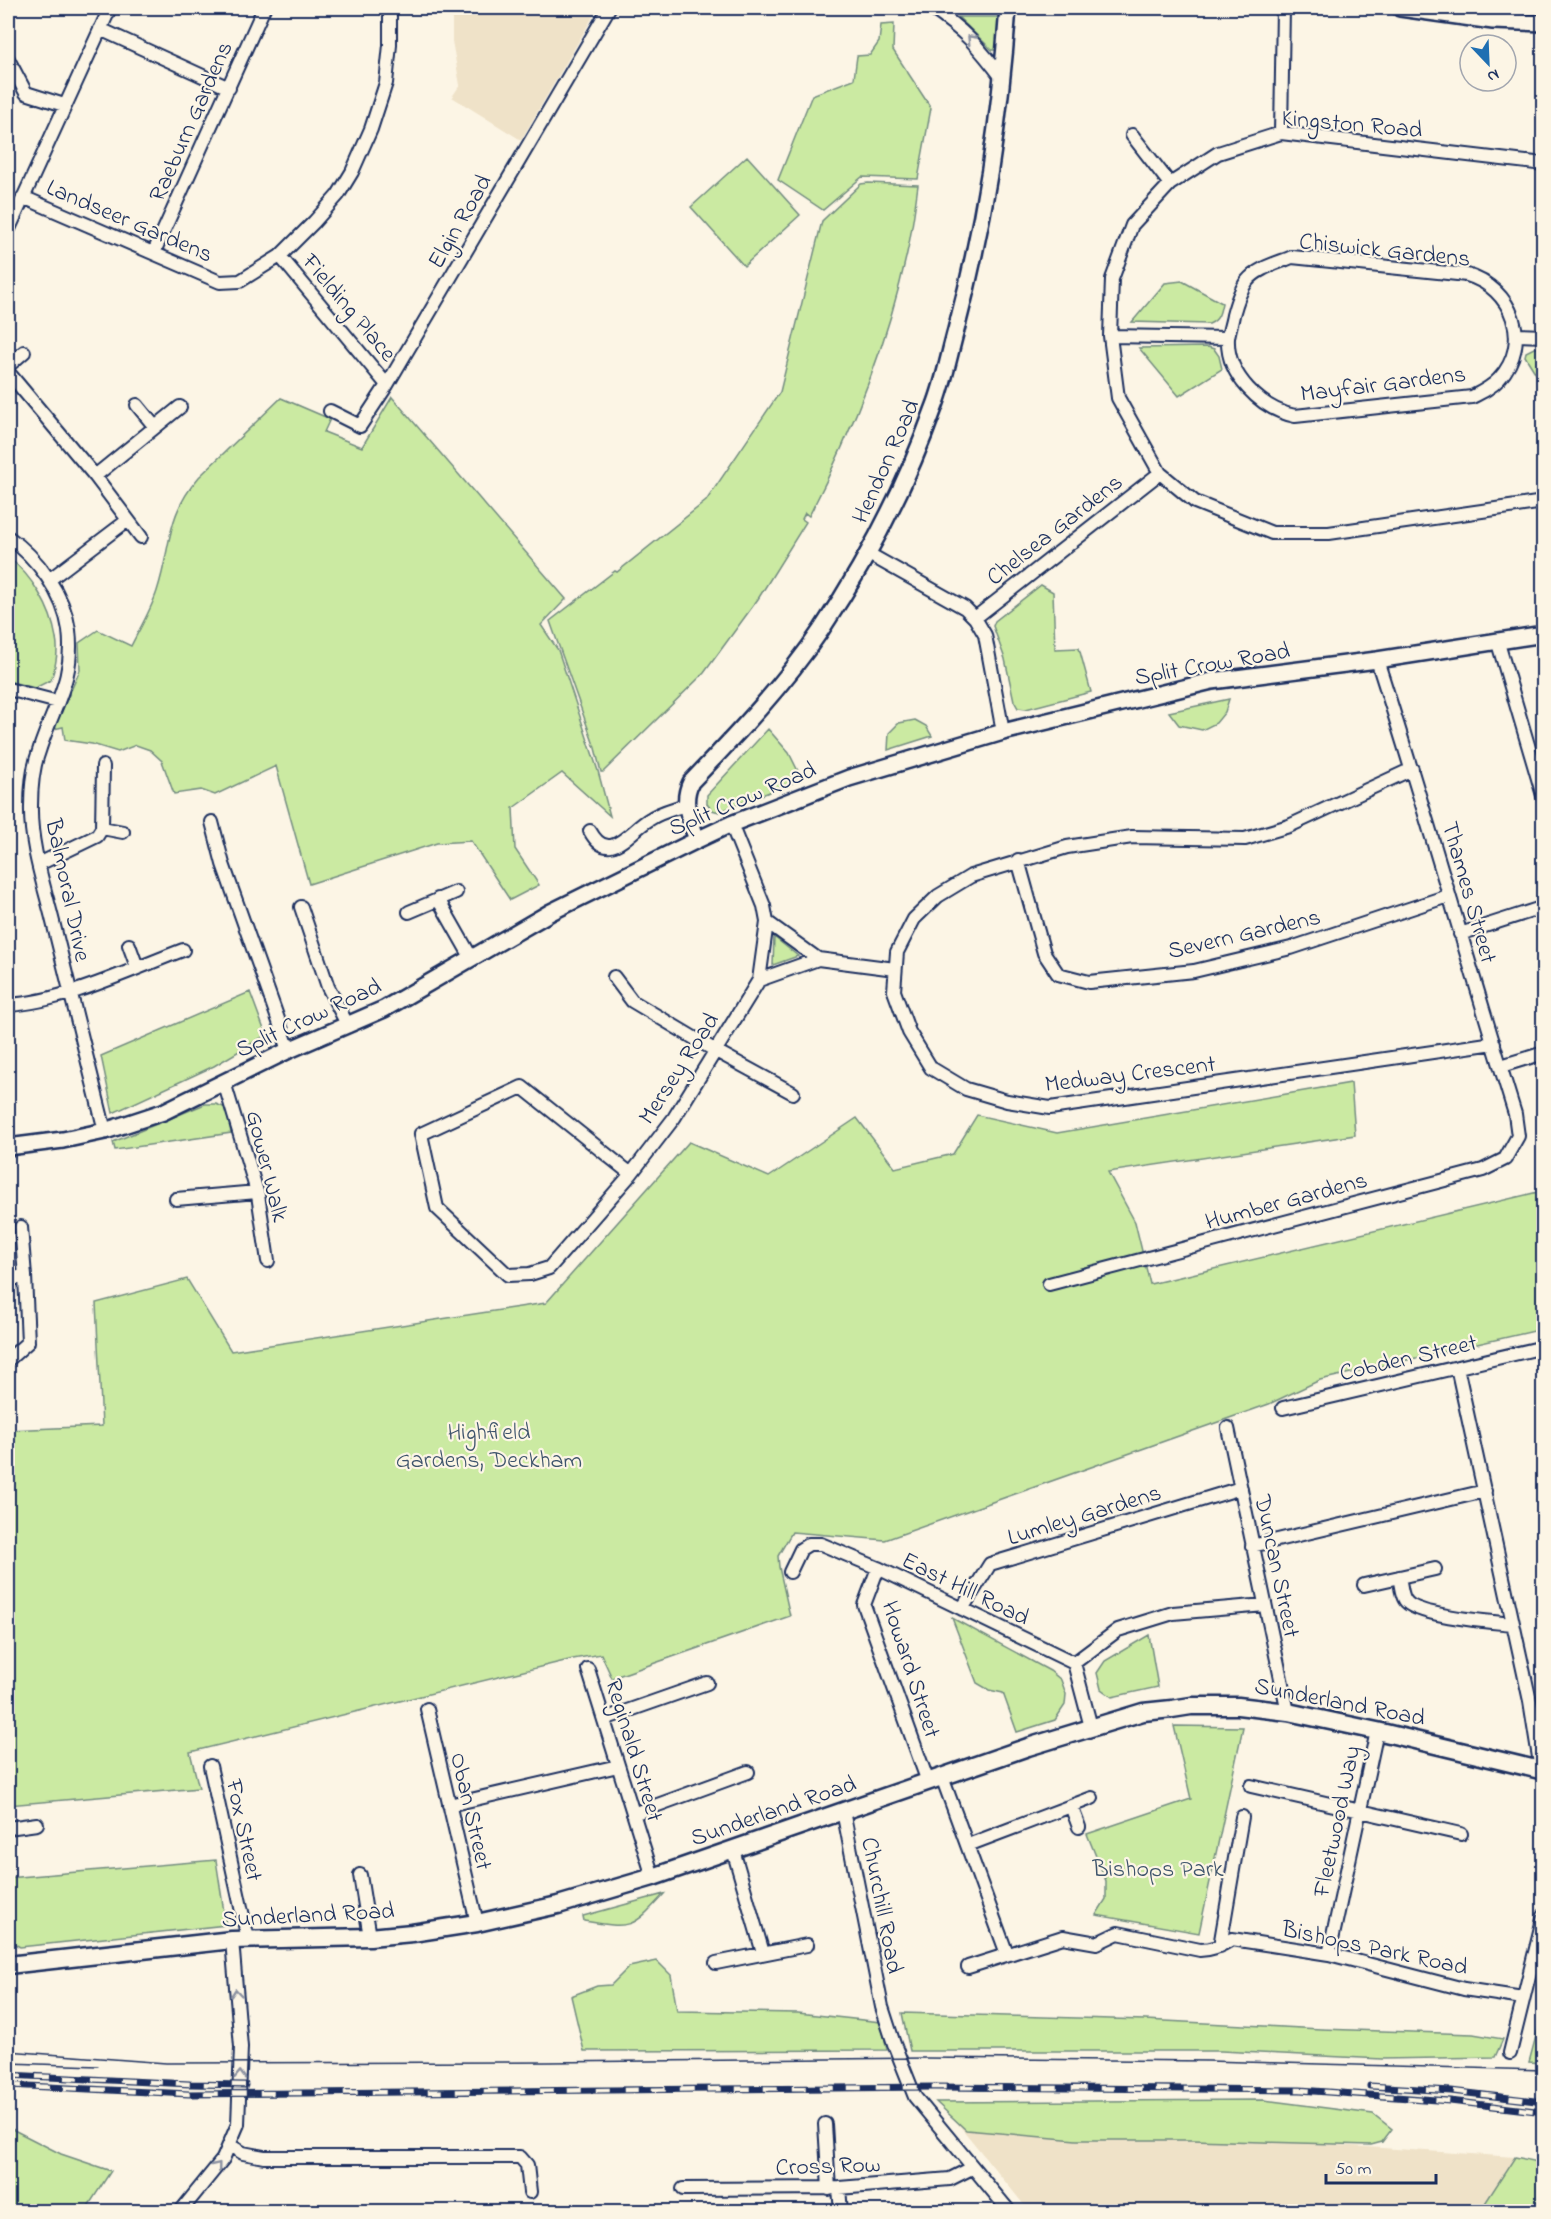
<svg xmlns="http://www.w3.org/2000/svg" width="1551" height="2219" viewBox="0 0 1551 2219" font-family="'Indie Flower',sans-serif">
  <rect width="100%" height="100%" fill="#fcf5e5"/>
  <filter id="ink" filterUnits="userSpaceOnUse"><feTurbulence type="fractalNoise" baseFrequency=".0167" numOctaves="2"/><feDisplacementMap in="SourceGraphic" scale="12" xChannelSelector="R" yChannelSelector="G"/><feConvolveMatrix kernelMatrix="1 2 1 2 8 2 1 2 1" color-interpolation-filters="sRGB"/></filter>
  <g filter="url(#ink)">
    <!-- built -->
    <path fill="#efe2c8" d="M452,8H598L521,140L452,97L460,85L452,41Z
      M954,2119L1515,2157L1480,2211H1029Z"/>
    <!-- green -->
    <path fill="#cbeaa2" stroke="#738c80" stroke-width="1.5" d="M958,17H999L996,50H992Z
      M894,24L893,50L931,108L918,179L862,177L823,210L778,180L812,95L854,79L857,56L870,55L879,42L881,25Z
      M747,156L800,215L744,266L691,207Z
      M868,183L918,185C915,208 912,231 907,253C888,342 850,436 809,516L805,513L802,519L806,522L758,599L704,673L603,772H601L595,748L550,621L615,571L617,572L706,501L780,392L822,221L861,184Z
      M1182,281L1222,303C1220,313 1219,320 1209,324L1132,322L1165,283Z
      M1208,347L1214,349L1219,356L1222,369L1179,396L1139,348Z
      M1534,348H1543V385L1525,356L1526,352Z
      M392,397L566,599L541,625L558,650L598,771L610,816L562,773L513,808L515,849L539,885L510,900L471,841L437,843L309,884L276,766L215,795L201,790L174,794L162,761L150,750L136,745L118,752L92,744L65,740L63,727L54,729L80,670L79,643L98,630L131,646C140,628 151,610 157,591C172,545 165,517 199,477L281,398L330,419L324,432L362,447Z
      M8,557C32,576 51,607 56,638C59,651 55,668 51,680L35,688L8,681Z
      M1041,585L1053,592L1055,649L1079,648L1091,692L1026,709L1018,708L1014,701L1005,659L993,626L995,621Z
      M1229,699L1225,712L1216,723L1202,730L1179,725L1169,712Z
      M915,720L926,726L932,736L888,750L889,733L899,723Z
      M768,729L789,753L802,779L719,812L712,810L707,804V795Z
      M774,937L798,956L773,965Z
      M250,992L266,1035L214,1066L113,1113L101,1056Z
      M1351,1083L1355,1135L1108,1172L1135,1222L1150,1284L1538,1192L1544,1211L1543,1329L1320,1380L1269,1404L885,1540L792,1532L778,1556L779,1567L790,1616L612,1678L601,1654L573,1659L190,1752L199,1788L8,1805V1430L102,1426L96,1303L187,1279L231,1351L546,1303L689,1142L769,1177L857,1118L895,1168L953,1154L977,1115L1057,1133Z
      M205,1104H216L226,1108L231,1133L115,1150L113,1142Z
      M952,1618L1050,1671L1061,1680L1066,1694L1065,1705L1055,1720L1017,1732L1003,1693L989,1690L977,1683Z
      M1149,1635L1158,1687L1112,1697L1101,1689L1097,1673L1105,1661Z
      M1174,1726L1243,1727L1199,1933L1096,1915L1106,1899V1881L1087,1834L1191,1799Z
      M216,1860L226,1925L20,1947L8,1940V1878Z
      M664,1894C632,1929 632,1929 584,1921L583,1916Z
      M657,1961L671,1975L677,2011L798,2013L881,2022L887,2050L584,2051L571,1996L597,1986L611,1985L629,1967Z
      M902,2013L1145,2020L1321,2029L1473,2034L1503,2039L1495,2057L1382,2059L1221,2051H910Z
      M1539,2025H1543V2063L1529,2062Z
      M1264,2100L1373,2114L1392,2129L1382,2142L1371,2145L1193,2140H1076L966,2130L936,2102Z
      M8,2127L61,2154L111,2171L85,2211H8Z
      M1515,2157L1543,2163V2211H1480Z"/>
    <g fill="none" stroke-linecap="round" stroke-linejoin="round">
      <defs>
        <path id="minor" d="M931,8C964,30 979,47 1003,79
          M100,29L229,88
          M8,59L26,93L64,105
          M1281,133L1283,8
          M1132,135L1170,184
          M1544,164L1281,133L1218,153L1170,184L1132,225L1112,279L1110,336L1118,398L1160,473L1195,502L1272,533H1329L1544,502
          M23,197L220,282L240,281L280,256L314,222L338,195L352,172L371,129L386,83L390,45V8
          M8,231L110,8
          M154,252L264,8
          M280,256L387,385
          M1292,257L1467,275C1512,288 1533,342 1499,379C1492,387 1482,392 1472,397L1295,416C1261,409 1226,375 1228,338C1229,330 1232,322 1233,315C1236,304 1240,290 1247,281C1257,268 1278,263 1292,257Z
          M1516,335L1544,336
          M1110,336L1228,338
          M8,366L24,352
          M8,372L95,476L141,537
          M137,405L155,427
          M330,411L360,426L387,385L609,8
          M95,476L180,407
          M8,537C37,557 64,594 69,630C75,679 54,705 40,748C33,766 31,787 31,806C30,845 44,885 53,922C70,992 88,1061 105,1131
          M867,553L965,608L975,618L985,635L1003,732
          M49,580L128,520
          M975,618L1160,473
          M1498,643L1544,799
          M8,689L58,702
          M1412,769L1289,826L1245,839L1132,837L1067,847L971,876L938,896L914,919L897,952L894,991L909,1032L931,1068L966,1089L1007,1101L1050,1108L1494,1043
          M212,822L223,864L289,1050
          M102,828L123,832
          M590,831C609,866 629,831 650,819C660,812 674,809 685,805
          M1018,860L1044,953L1058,974L1089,982L1194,971L1291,948L1448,896
          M39,864L97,836L102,828L103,766
          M438,899L471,957
          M301,907L328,987L348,1026
          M409,912L456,892
          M767,922L818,959
          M1460,934L1544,907
          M129,945L137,967
          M614,977L632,1001L716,1051L793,1093
          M759,980L818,959L895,969
          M8,1005C64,1002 130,970 183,950
          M1501,1066L1544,1053
          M224,1082L258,1195L268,1261
          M631,1174L522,1087L421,1134L437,1208L508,1275L530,1274L549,1268L631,1174L674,1118L759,980L767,922L764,906L731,824
          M176,1199L257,1192
          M21,1227L25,1276
          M8,1279L25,1276L28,1342L8,1360
          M1049,1284L1483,1170L1505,1159L1518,1136L1515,1114C1468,963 1426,811 1377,660
          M1457,1367L1530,1701L1541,1770
          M1283,1408L1544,1347
          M1228,1428L1288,1712
          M1252,1546L1485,1491
          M878,1568L864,1605L928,1782
          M790,1572L801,1549L809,1544H821L878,1568L1074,1663L1091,1727
          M1399,1577C1401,1584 1401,1594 1405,1600C1414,1616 1493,1622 1513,1624
          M1364,1585L1435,1569
          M962,1609L990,1564L1241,1488
          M1074,1663L1118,1630L1173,1613L1265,1605
          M588,1669L653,1877
          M427,1709L477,1923
          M604,1719L707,1683
          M210,1766L248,1939
          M942,1777L1007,1954
          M1251,1786L1461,1834
          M449,1805L618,1766
          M1071,1806L1079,1827
          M843,1811L882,2007L894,2044L915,2097L1010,2212
          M633,1814L748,1772
          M8,1828L37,1824
          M968,1845L1092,1798
          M733,1850L763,1953
          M360,1875L370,1937
          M1220,1946L1242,1817
          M1329,1954L1377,1731
          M716,1963L807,1945
          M968,1967L1063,1937L1097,1943L1118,1933L1200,1950C1212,1950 1221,1946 1232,1939L1329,1954L1464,1989L1523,1998
          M1510,2053L1544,1915
          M825,2124L829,2189
          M229,2145L243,2153L264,2157H520L527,2165L530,2192
          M839,2188L841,2212
          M683,2189L839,2188L950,2179L972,2168
          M180,2212L223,2159L238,2124L241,2047L232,1940"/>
        <path id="tertiary" d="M1400,8L1493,21L1544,23
          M697,840C690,819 681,802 691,782C737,734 784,685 821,630C867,561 906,486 934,408C944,383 949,355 956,330C985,220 1000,120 1008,8
          M8,1147L63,1140L105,1131L163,1112L289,1050L384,1009L551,912L697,840L731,824L849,778L1003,732L1212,681L1377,660L1544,634"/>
        <path id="secondary" d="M8,1965L232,1940L370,1937L412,1933L477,1923L558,1905L653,1877L1028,1747L1143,1712L1172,1709L1191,1706H1238L1288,1712L1377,1731L1544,1771"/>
      </defs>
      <!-- minor casing -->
      <use href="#minor" stroke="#1b2f5e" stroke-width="16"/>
      <!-- tertiary casing -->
      <use href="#tertiary" stroke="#1b2f5e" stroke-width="20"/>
      <!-- secondary casing -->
      <use href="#secondary" stroke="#1b2f5e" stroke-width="21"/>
      <!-- minor -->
      <use href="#minor" stroke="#fcf5e5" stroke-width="12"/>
      <!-- tertiary -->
      <use href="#tertiary" stroke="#fcf5e5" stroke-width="15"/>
      <!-- secondary -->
      <use href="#secondary" stroke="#fcf5e5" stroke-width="16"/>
      <!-- tram -->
      <path stroke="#1b2f5e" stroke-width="1.5" d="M8,2051L166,2063L549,2062L926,2058L1208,2061L1544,2070
        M8,2063L98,2066"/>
      <defs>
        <path id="rail" d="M8,2075L190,2084L245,2085
          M8,2085L189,2094L934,2087L1300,2090L1450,2101L1544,2112
          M1370,2086L1451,2091L1544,2102"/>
      </defs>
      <!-- rail casing -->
      <use href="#rail" stroke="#1b2f5e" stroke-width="7"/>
      <!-- rail -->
      <use href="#rail" stroke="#fcf5e5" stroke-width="4.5" stroke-dasharray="14" stroke-linecap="butt"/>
    </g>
    <!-- one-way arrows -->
    <defs><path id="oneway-chevron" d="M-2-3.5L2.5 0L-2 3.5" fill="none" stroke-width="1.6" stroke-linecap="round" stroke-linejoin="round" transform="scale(1.5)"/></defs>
    <g stroke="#8c92a2">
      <use href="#oneway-chevron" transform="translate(971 39) rotate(-134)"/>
      <use href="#oneway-chevron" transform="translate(236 1993) rotate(-95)"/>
      <use href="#oneway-chevron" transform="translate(240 2075) rotate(-88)"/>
      <use href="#oneway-chevron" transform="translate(217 2166) rotate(-51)"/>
    </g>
  </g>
  <g text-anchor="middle" stroke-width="4.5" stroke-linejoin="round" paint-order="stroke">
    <!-- street labels -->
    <g font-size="24" fill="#1b2f5e" stroke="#fcf5e5">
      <text transform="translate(190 121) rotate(-66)" y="8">Raeburn Gardens</text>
      <text transform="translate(1352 123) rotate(5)" y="8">Kingston Road</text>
      <text transform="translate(130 220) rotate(23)" y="8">Landseer Gardens</text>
      <text transform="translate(459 221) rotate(-60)" y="8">Elgin Road</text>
      <text transform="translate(1385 249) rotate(6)" y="8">Chiswick Gardens</text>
      <text transform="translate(350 307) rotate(50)" y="8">Fielding Place</text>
      <text transform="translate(1383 383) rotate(-7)" y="8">Mayfair Gardens</text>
      <text transform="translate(885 461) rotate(-66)" y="8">Hendon Road</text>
      <text transform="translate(1054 529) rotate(-38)" y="8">Chelsea Gardens</text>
      <text transform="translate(1212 663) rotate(-10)" y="8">Split Crow Road</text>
      <text transform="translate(742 798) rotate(-23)" y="8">Split Crow Road</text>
      <text transform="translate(69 890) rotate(78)" y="8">Balmoral Drive</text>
      <text transform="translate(1470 892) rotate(74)" y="8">Thames Street</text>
      <text transform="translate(1244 933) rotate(-13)" y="8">Severn Gardens</text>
      <text transform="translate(308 1017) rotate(-25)" y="8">Split Crow Road</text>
      <text transform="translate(678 1068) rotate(-57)" y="8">Mersey Road</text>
      <text transform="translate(1130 1073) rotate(-7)" y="8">Medway Crescent</text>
      <text transform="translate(268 1166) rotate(76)" y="8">Gower Walk</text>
      <text transform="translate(1286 1200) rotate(-15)" y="8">Humber Gardens</text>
      <text transform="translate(1408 1357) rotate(-13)" y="8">Cobden Street</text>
      <text transform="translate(1084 1514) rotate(-17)" y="8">Lumley Gardens</text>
      <text transform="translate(1278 1566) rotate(78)" y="8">Duncan Street</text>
      <text transform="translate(966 1588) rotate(26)" y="8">East Hill Road</text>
      <text transform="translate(912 1669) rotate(72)" y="8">Howard Street</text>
      <text transform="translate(1340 1701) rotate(11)" y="8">Sunderland Road</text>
      <text transform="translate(635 1750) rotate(73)" y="8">Reginald Street</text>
      <text transform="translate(773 1810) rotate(-19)" y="8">Sunderland Road</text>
      <text transform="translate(472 1811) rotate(77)" y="8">Oban Street</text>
      <text transform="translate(1336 1821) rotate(-78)" y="8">Fleetwood Way</text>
      <text transform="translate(245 1830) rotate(78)" y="8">Fox Street</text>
      <text transform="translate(883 1905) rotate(79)" y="8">Churchill Road</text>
      <text transform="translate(308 1914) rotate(-3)" y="8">Sunderland Road</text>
      <text transform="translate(1375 1947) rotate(12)" y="8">Bishops Park Road</text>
      <text transform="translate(828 2165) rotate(-2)" y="8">Cross Row</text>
    </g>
    <!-- park labels -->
    <g font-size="24" fill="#3e546c" stroke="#fcf5e5">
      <text x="489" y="1439">Highfield<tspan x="489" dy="28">Gardens, Deckham</tspan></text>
      <text x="1158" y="1876">Bishops Park</text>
    </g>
  </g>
  <!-- margin -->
  <rect width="1551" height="2219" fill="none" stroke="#fcf5e5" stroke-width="30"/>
  <rect x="15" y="15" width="1521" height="2189" fill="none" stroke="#1b2f5e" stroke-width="2" filter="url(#ink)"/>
  <!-- north arrow -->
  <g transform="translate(1488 63) rotate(157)"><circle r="28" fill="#fcf5e5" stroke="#a2a6af" stroke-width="1.5"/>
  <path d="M0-4.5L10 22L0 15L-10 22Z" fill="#1f6fb2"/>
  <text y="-9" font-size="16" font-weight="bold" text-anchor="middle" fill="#1b2f5e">N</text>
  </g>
  <!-- scale -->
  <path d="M1326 2174v9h110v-9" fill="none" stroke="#1b2f5e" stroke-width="3"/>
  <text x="1335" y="2174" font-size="18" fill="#1b2f5e" stroke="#fcf5e5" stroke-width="4.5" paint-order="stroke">50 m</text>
</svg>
